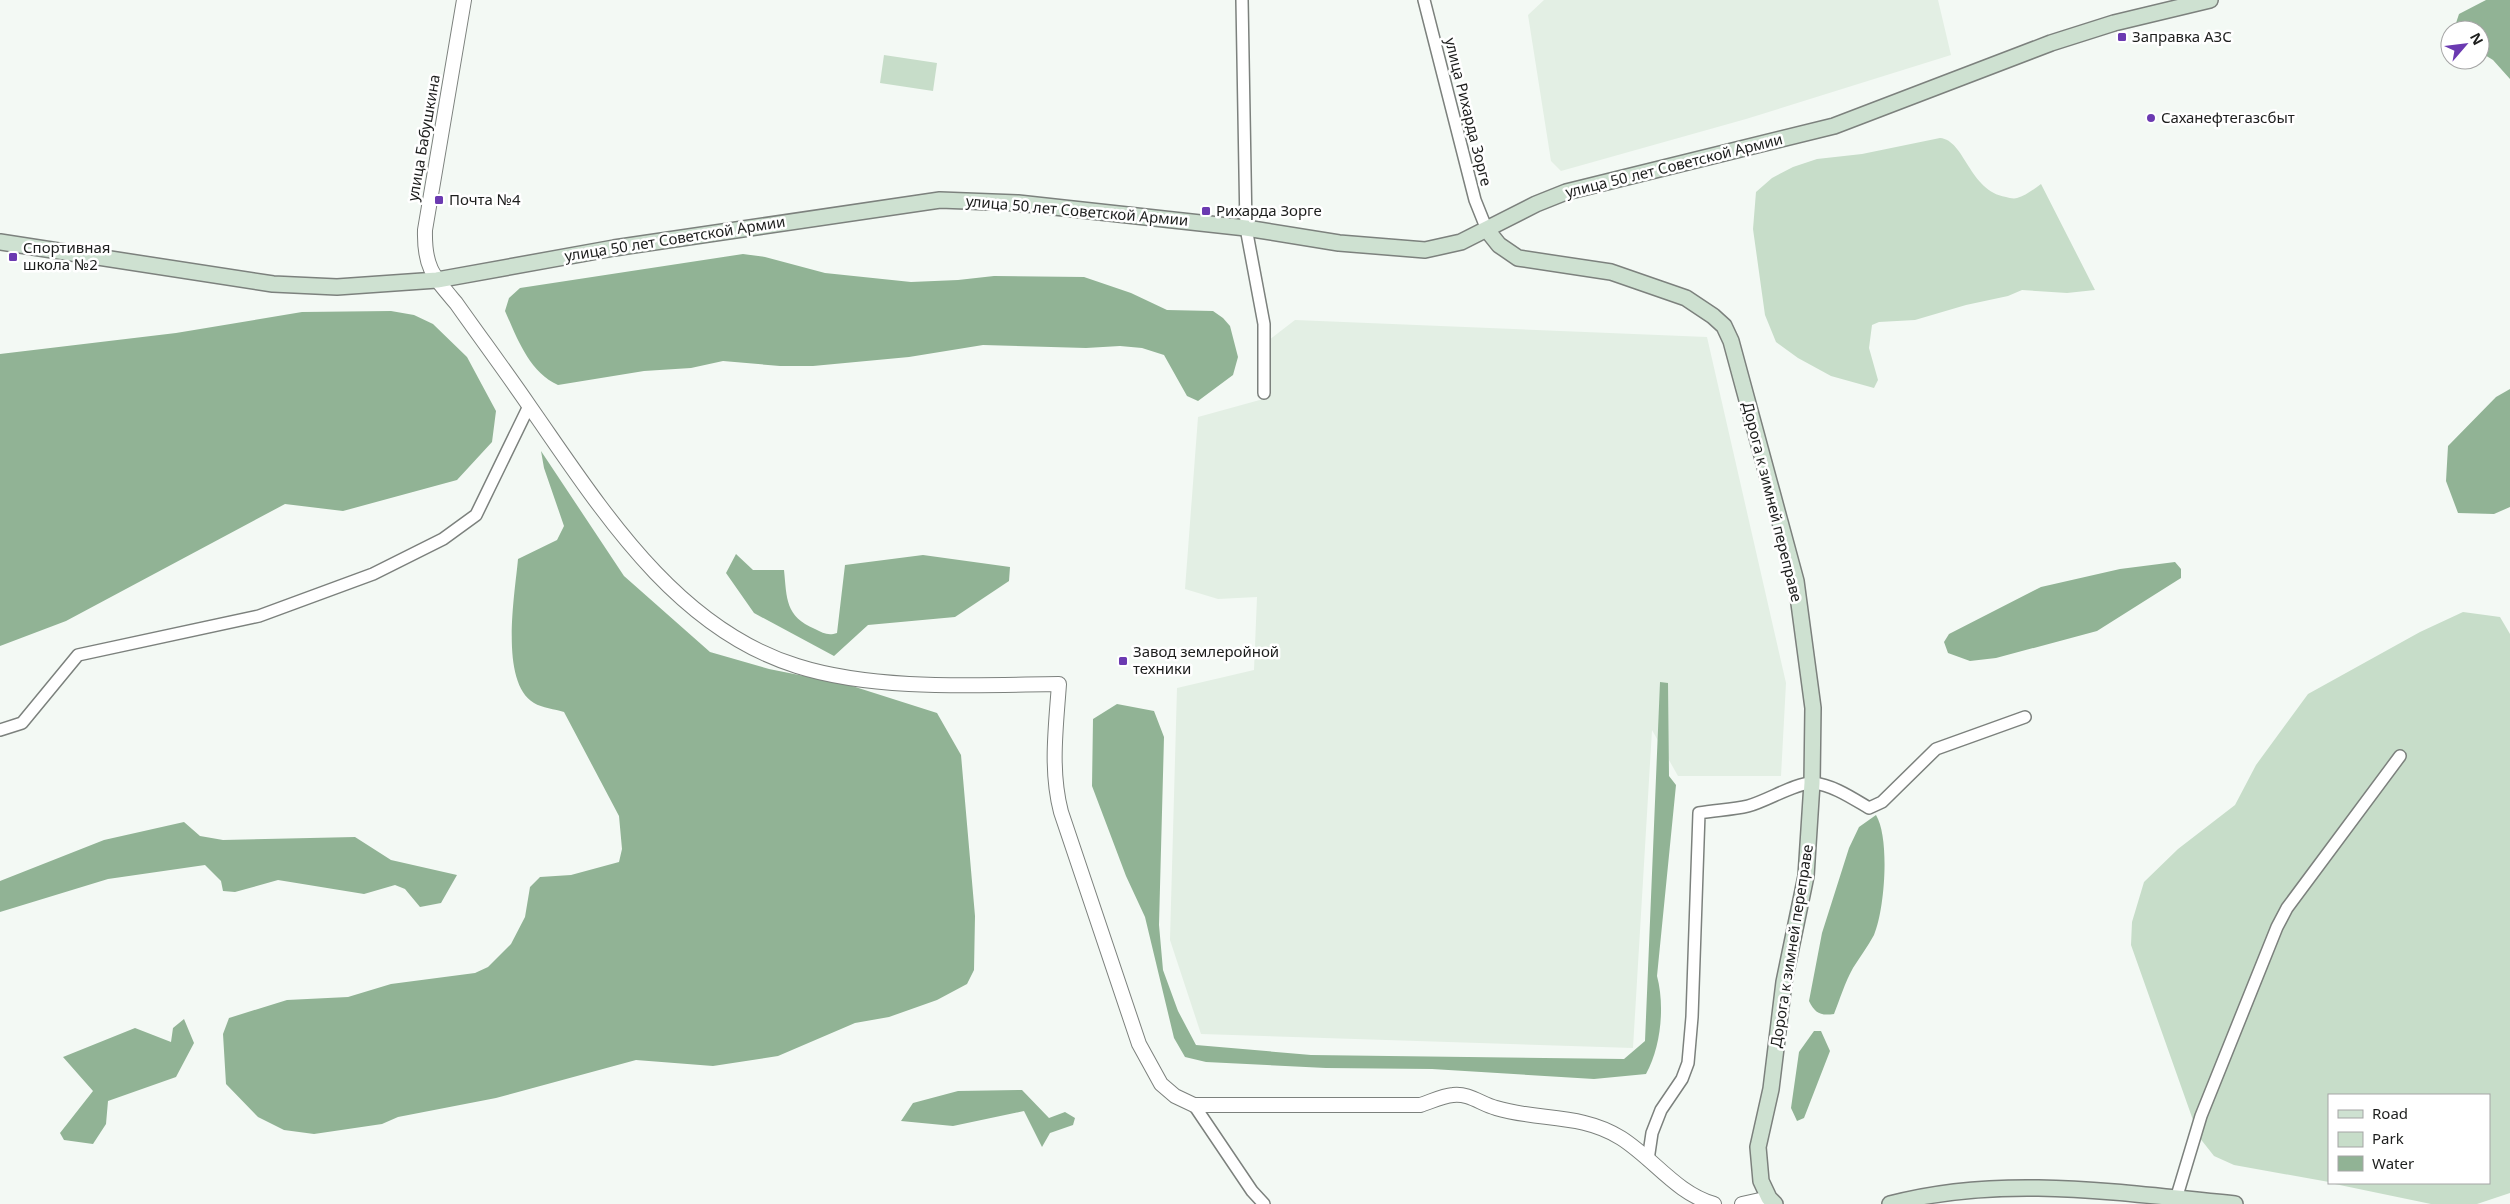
<svg xmlns="http://www.w3.org/2000/svg" width="2510" height="1204" viewBox="0 0 2510 1204" font-family="'Noto Sans',sans-serif">
  <rect width="100%" height="100%" fill="#f3f9f4"/>
  <!-- built -->
  <path fill="#e3efe4" d="M1544,0H1938L1951,55L1746,119L1561,171L1551,161L1528,15Z
    M1295,320L1707,337L1786,683L1781,776H1678L1652,730L1633,1048L1201,1034L1170,940L1177,688L1254,670L1257,597L1218,599L1185,589L1198,417L1267,398L1269,340Z"/>
  <!-- green -->
  <path fill="#c7ddc9" d="M884,55L937,63L933,91L880,83Z
    M1940,138C1965,140 1969,191 2006,197C2009,198 2014,199 2017,198C2025,196 2034,189 2041,184L2095,290L2067,293L2022,290L2008,296L1966,305L1915,320L1879,322L1872,325L1869,348L1878,380L1874,388L1831,376L1798,358L1776,342L1765,315L1753,229L1756,192L1772,178L1793,167L1817,159L1862,154Z
    M2463,612L2500,617L2510,634V1193L2477,1204H2431L2330,1183H2489V1095H2329V1182L2234,1165L2214,1156L2199,1137L2131,945L2132,922L2144,882L2178,849L2235,805L2256,765L2308,694L2420,632Z"/>
  <!-- water -->
  <path fill="#91b395" d="M2486,0H2510V79L2493,60L2480,52V30L2454,29L2459,14Z
    M743,254L765,257L825,273L911,282L958,280L994,276L1084,277L1131,293L1167,310L1213,311L1223,318L1230,326L1238,357L1233,375L1198,401L1187,396L1164,355L1142,348L1120,346L1086,348L983,345L909,357L813,366H780L723,361L691,368L644,371L558,385C529,372 517,338 505,311L509,298L520,288Z
    M391,311L414,315L433,324L467,357L496,411L492,442L457,480L343,511L285,504L66,621L0,646V354L176,333L302,312Z
    M2510,389V507L2494,514L2458,513L2446,481L2448,446L2496,397Z
    M541,451L624,576L710,652L769,669L849,685L937,713L961,755L975,916L974,970L967,984L937,1000L889,1017L855,1023L778,1056L713,1066L636,1060L496,1098L398,1117L382,1124L314,1134L284,1130L258,1117L226,1084L223,1034L229,1018L287,1000L348,997L391,984L475,973L488,967L511,944L525,917L530,887L540,877L571,875L619,862L622,849L619,816L564,712C555,709 542,708 534,703C499,682 515,594 518,559L557,540L564,526L544,468Z
    M736,554L753,570H784C787,599 785,616 815,629C823,633 828,636 837,633L845,565L923,555L1010,567L1009,581L955,617L868,625L834,656L754,613L726,573Z
    M2175,562L2181,569V578L2097,631L1996,658L1970,661L1948,653L1944,642L1949,634L2041,587L2120,569Z
    M1660,682L1668,683L1669,776L1676,785L1657,976C1665,1006 1661,1047 1646,1074L1594,1079L1432,1069L1326,1068L1206,1062L1185,1057L1174,1038L1145,917L1126,876L1092,786L1093,719L1117,704L1154,711L1164,737L1159,925L1163,970L1178,1011L1196,1045L1311,1055L1624,1059L1645,1041Z
    M1876,815C1890,838 1885,909 1874,935C1868,946 1860,957 1853,968C1845,982 1840,999 1834,1014C1820,1016 1815,1013 1809,1001L1822,933L1849,848L1859,827Z
    M184,822L200,836L223,840L355,837L391,860L457,875L441,903L420,907L405,889L395,885L364,894L278,880L235,892L223,891L221,881L205,865L108,879L0,912V881L104,840Z
    M184,1019L194,1043L176,1077L108,1101L106,1124L93,1144L64,1140L60,1133L93,1091L63,1057L135,1028L171,1042L173,1028Z
    M1814,1031H1821L1830,1051L1804,1118L1797,1121L1791,1108L1799,1052Z
    M1022,1090L1049,1118L1065,1112L1075,1118L1073,1125L1050,1133L1042,1147L1024,1111L953,1126L901,1121L913,1103L958,1091Z"/>
  <g fill="none" stroke-linecap="round" stroke-linejoin="round">
    <defs>
      <path id="minor" d="M1242,0L1246,228L1264,324V393
        M1424,0L1475,200L1487,230
        M0,730L22,723L78,655L259,616L373,574L443,539L476,515L529,406
        M1194,1105L1252,1191L1264,1204
        M1648,1160L1652,1133L1661,1110L1682,1079L1688,1063L1692,1017L1699,813C1715,810 1732,810 1748,806C1767,801 1797,782 1813,783C1833,785 1852,798 1869,808L1882,802L1936,749L2025,717
        M2176,1199L2201,1116L2277,927L2287,908L2400,756"/>
      <path id="tertiary" d="M464,0L425,230C424,267 433,276 456,303C480,337 506,372 530,407C600,507 674,628 797,666C876,691 977,685 1059,684C1056,727 1050,770 1061,812L1139,1044L1161,1084L1175,1096L1194,1105H1420C1430,1102 1442,1096 1453,1095C1469,1093 1481,1104 1496,1108C1539,1121 1581,1113 1621,1138C1654,1159 1676,1193 1714,1204
        M1742,1204L1769,1198"/>
      <path id="secondary" d="M1487,230L1499,245L1518,258L1611,272L1686,298L1713,316L1724,326L1731,341L1796,581L1813,708L1812,783L1806,876L1784,982L1771,1089L1758,1147L1761,1181L1769,1198L1775,1204
        M0,242L273,284L337,287L437,280L614,248L940,200L1018,203L1246,228L1339,243L1425,250L1461,242L1536,204L1566,192L1834,126L2051,43L2114,23L2210,0
        M1890,1204C2002,1174 2121,1193 2235,1204"/>
    </defs>
    <!-- minor casing -->
    <use href="#minor" stroke="#7c817d" stroke-width="14"/>
    <!-- tertiary casing -->
    <use href="#tertiary" stroke="#7c817d" stroke-width="16"/>
    <!-- secondary casing -->
    <use href="#secondary" stroke="#7c817d" stroke-width="18"/>
    <!-- minor -->
    <use href="#minor" stroke="#fff" stroke-width="11"/>
    <!-- tertiary -->
    <use href="#tertiary" stroke="#fff" stroke-width="14"/>
    <!-- secondary -->
    <use href="#secondary" stroke="#cee1d1" stroke-width="15"/>
  </g>
  <!-- markers -->
  <g fill="#6b3ab1" stroke="#fff" stroke-width="2">
    <rect x="2117" y="32" width="10" height="10" rx="2.5"/>
    <circle cx="2151" cy="118" r="5"/>
    <rect x="434" y="195" width="10" height="10" rx="2.5"/>
    <rect x="1201" y="206" width="10" height="10" rx="2.5"/>
    <rect x="8" y="252" width="10" height="10" rx="2.5"/>
    <rect x="1118" y="656" width="10" height="10" rx="2.5"/>
  </g>
  <g text-anchor="middle" stroke-width="5" stroke-linejoin="round" paint-order="stroke">
    <!-- poi labels -->
    <g font-size="15" fill="#1d1e1d" stroke="#fff" text-anchor="start">
      <text x="2132" y="42">Заправка АЗС</text>
      <text x="2161" y="123">Саханефтегазсбыт</text>
      <text x="449" y="205">Почта №4</text>
      <text x="1216" y="216">Рихарда Зорге</text>
      <text x="23" y="253">Спортивная<tspan x="23" dy="17">школа №2</tspan></text>
      <text x="1133" y="657">Завод землеройной<tspan x="1133" dy="17">техники</tspan></text>
    </g>
    <!-- street labels -->
    <g font-size="15" fill="#1d1e1d" stroke="#fff">
      <text transform="translate(1468 112) rotate(76)" y="5">улица Рихарда Зорге</text>
      <text transform="translate(424 138) rotate(-80)" y="5">улица Бабушкина</text>
      <text transform="translate(1674 166) rotate(-14)" y="5">улица 50 лет Советской Армии</text>
      <text transform="translate(1077 211) rotate(5)" y="5">улица 50 лет Советской Армии</text>
      <text transform="translate(675 239) rotate(-9)" y="5">улица 50 лет Советской Армии</text>
      <text transform="translate(1772 502) rotate(76)" y="5">Дорога к зимней переправе</text>
      <text transform="translate(1792 946) rotate(-81)" y="5">Дорога к зимней переправе</text>
    </g>
  </g>
  <!-- legend -->
  <rect x="2328" y="1094" width="162" height="90" fill="#ffffff" stroke="#a5a5a5"/>
  <rect x="2338" y="1110" width="25" height="8" fill="#cee1d1" stroke="#a5a5a5"/>
  <text x="2372" y="1119" font-size="15" fill="#1d1e1d">Road</text>
  <rect x="2338" y="1132" width="25" height="15" fill="#c7ddc9" stroke="#a5a5a5"/>
  <text x="2372" y="1144" font-size="15" fill="#1d1e1d">Park</text>
  <rect x="2338" y="1156" width="25" height="15" fill="#91b395" stroke="#a5a5a5"/>
  <text x="2372" y="1169" font-size="15" fill="#1d1e1d">Water</text>
  <!-- north arrow -->
  <g transform="translate(2465 45) rotate(62)"><circle r="24" fill="#ffffff" stroke="#a5a5a5"/>
  <path d="M0-4L9 19L0 12L-9 19Z" fill="#6b3ab1"/>
  <text y="-8" font-size="14" font-weight="bold" text-anchor="middle" fill="#1d1e1d">N</text>
  </g>
</svg>
